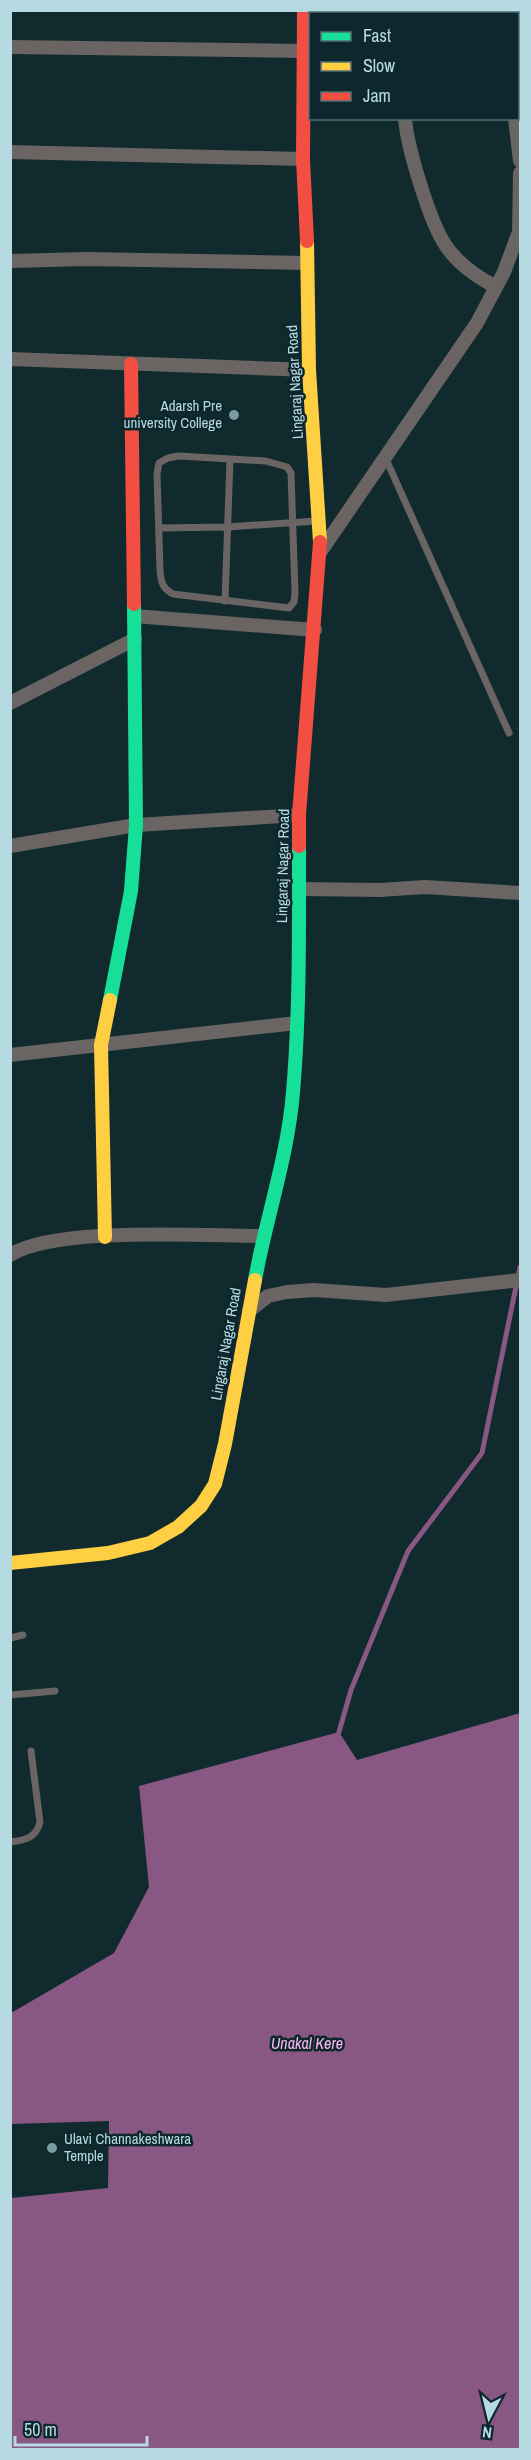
<svg xmlns="http://www.w3.org/2000/svg" width="531" height="2460" viewBox="0 0 531 2460" font-family="'Archivo Narrow',sans-serif">
  <rect width="100%" height="100%" fill="#112a2e"/>
  <!-- water -->
  <path fill="#895784" d="M520,1713V2449H11V2198L108,2188L109,2121L11,2124V2013L114,1953L149,1887L139,1786L339,1732L357,1760Z"/>
  <g fill="none" stroke-linecap="round" stroke-linejoin="round">
    <!-- stream -->
    <path stroke="#895784" stroke-width="5" d="M339,1732L351,1690L408,1551L482,1453L520,1267"/>
    <!-- lane -->
    <path stroke="#6a6463" stroke-width="7" d="M179,456L266,461L287,467L291,473L295,593L294,602L289,608L173,594C162,588 161,582 160,570L157,474L159,463L168,458Z
      M385,457L509,733
      M159,528L227,527L317,521
      M225,601L230,459
      M10,1638L23,1635
      M10,1695L55,1691
      M10,1842C26,1840 36,1838 40,1822L31,1751"/>
    <!-- street -->
    <path stroke="#6a6463" stroke-width="14" d="M402,10V14
      M479,10L480,14
      M10,47L303,51
      M405,118C407,147 430,223 446,246C458,264 477,277 496,287
      M515,118L520,161
      M10,152L303,159
      M519,231L520,173
      M10,261L87,259L306,263
      M10,359L309,370
      M321,551L477,323L504,272L520,229
      M134,616L315,630
      M10,703L135,639
      M10,846L136,825L299,815
      M299,889L380,890L425,887L520,893
      M10,1055L297,1023
      M10,1255C57,1226 205,1236 264,1236
      M249,1311L268,1296L287,1292L314,1290L386,1295L520,1280"/>
    <!-- fast -->
    <path stroke="#16e098" stroke-width="14" d="M110,1000L131,891L136,825L134,604
      M255,1280C266,1218 288,1156 293,1092C300,1011 299,928 299,846"/>
    <!-- slow -->
    <path stroke="#ffcf43" stroke-width="14" d="M307,241L309,370L320,542
      M105,1237L101,1045L110,1000
      M10,1563L108,1553L150,1543L178,1527L201,1506L215,1484L225,1444L255,1280"/>
    <!-- jam -->
    <path stroke="#f24e42" stroke-width="14" d="M304,10L303,159L307,241
      M131,364L134,604
      M299,846V815L320,542"/>
  </g>
  <!-- markers -->
  <g fill="#7c9ca3" stroke="#0e272c" stroke-width="2">
    <circle cx="234" cy="415" r="6"/>
    <circle cx="52" cy="2148" r="6"/>
  </g>
  <g text-anchor="middle" stroke-width="5" stroke-linejoin="round" paint-order="stroke">
    <!-- street labels -->
    <g font-size="15" fill="#b5dae2" stroke="#0e272c">
      <text transform="translate(295 382) rotate(-93)" y="5">Lingaraj Nagar Road</text>
      <text transform="translate(283 866) rotate(-89)" y="5">Lingaraj Nagar Road</text>
      <text transform="translate(226 1344) rotate(-80)" y="5">Lingaraj Nagar Road</text>
    </g>
    <!-- poi labels -->
    <g font-size="15" fill="#b5dae2" stroke="#0e272c" text-anchor="end">
      <text x="222" y="411">Adarsh Pre<tspan x="222" dy="17">university College</tspan></text>
      <text x="64" y="2144" text-anchor="start">Ulavi Channakeshwara<tspan x="64" dy="17">Temple</tspan></text>
    </g>
    <!-- water labels -->
    <g font-size="16" font-style="italic" fill="#fbb8f1" stroke="#0e272c">
      <text x="307" y="2049">Unakal Kere</text>
    </g>
  </g>
  <!-- border -->
  <rect width="531" height="2460" fill="none" stroke="#b5dae2" stroke-width="24"/>
  <!-- legend -->
  <rect x="309" y="12" width="210" height="108" fill="#0e272c" stroke="#516f75" stroke-width="1.5"/>
  <rect x="321" y="32" width="30" height="9" fill="#16e098" stroke="#516f75" stroke-width="1.5"/>
  <text x="363" y="42" font-size="18" fill="#b5dae2">Fast</text>
  <rect x="321" y="62" width="30" height="9" fill="#ffcf43" stroke="#516f75" stroke-width="1.5"/>
  <text x="363" y="72" font-size="18" fill="#b5dae2">Slow</text>
  <rect x="321" y="92" width="30" height="9" fill="#f24e42" stroke="#516f75" stroke-width="1.5"/>
  <text x="363" y="102" font-size="18" fill="#b5dae2">Jam</text>
  <!-- north arrow -->
  <g transform="translate(489 2418) rotate(187)" stroke="#0e272c" stroke-width="4.5" paint-order="stroke">
  <path d="M0-4.5L10 22L0 15L-10 22Z" fill="#b5dae2"/>
  <text y="-9" font-size="16" font-weight="bold" text-anchor="middle" fill="#b5dae2">N</text>
  </g>
  <!-- scale -->
  <path d="M15 2436v9h132v-9" fill="none" stroke="#b5dae2" stroke-width="3"/>
  <text x="24" y="2436" font-size="18" fill="#b5dae2" stroke="#0e272c" stroke-width="4.5" paint-order="stroke">50 m</text>
</svg>
